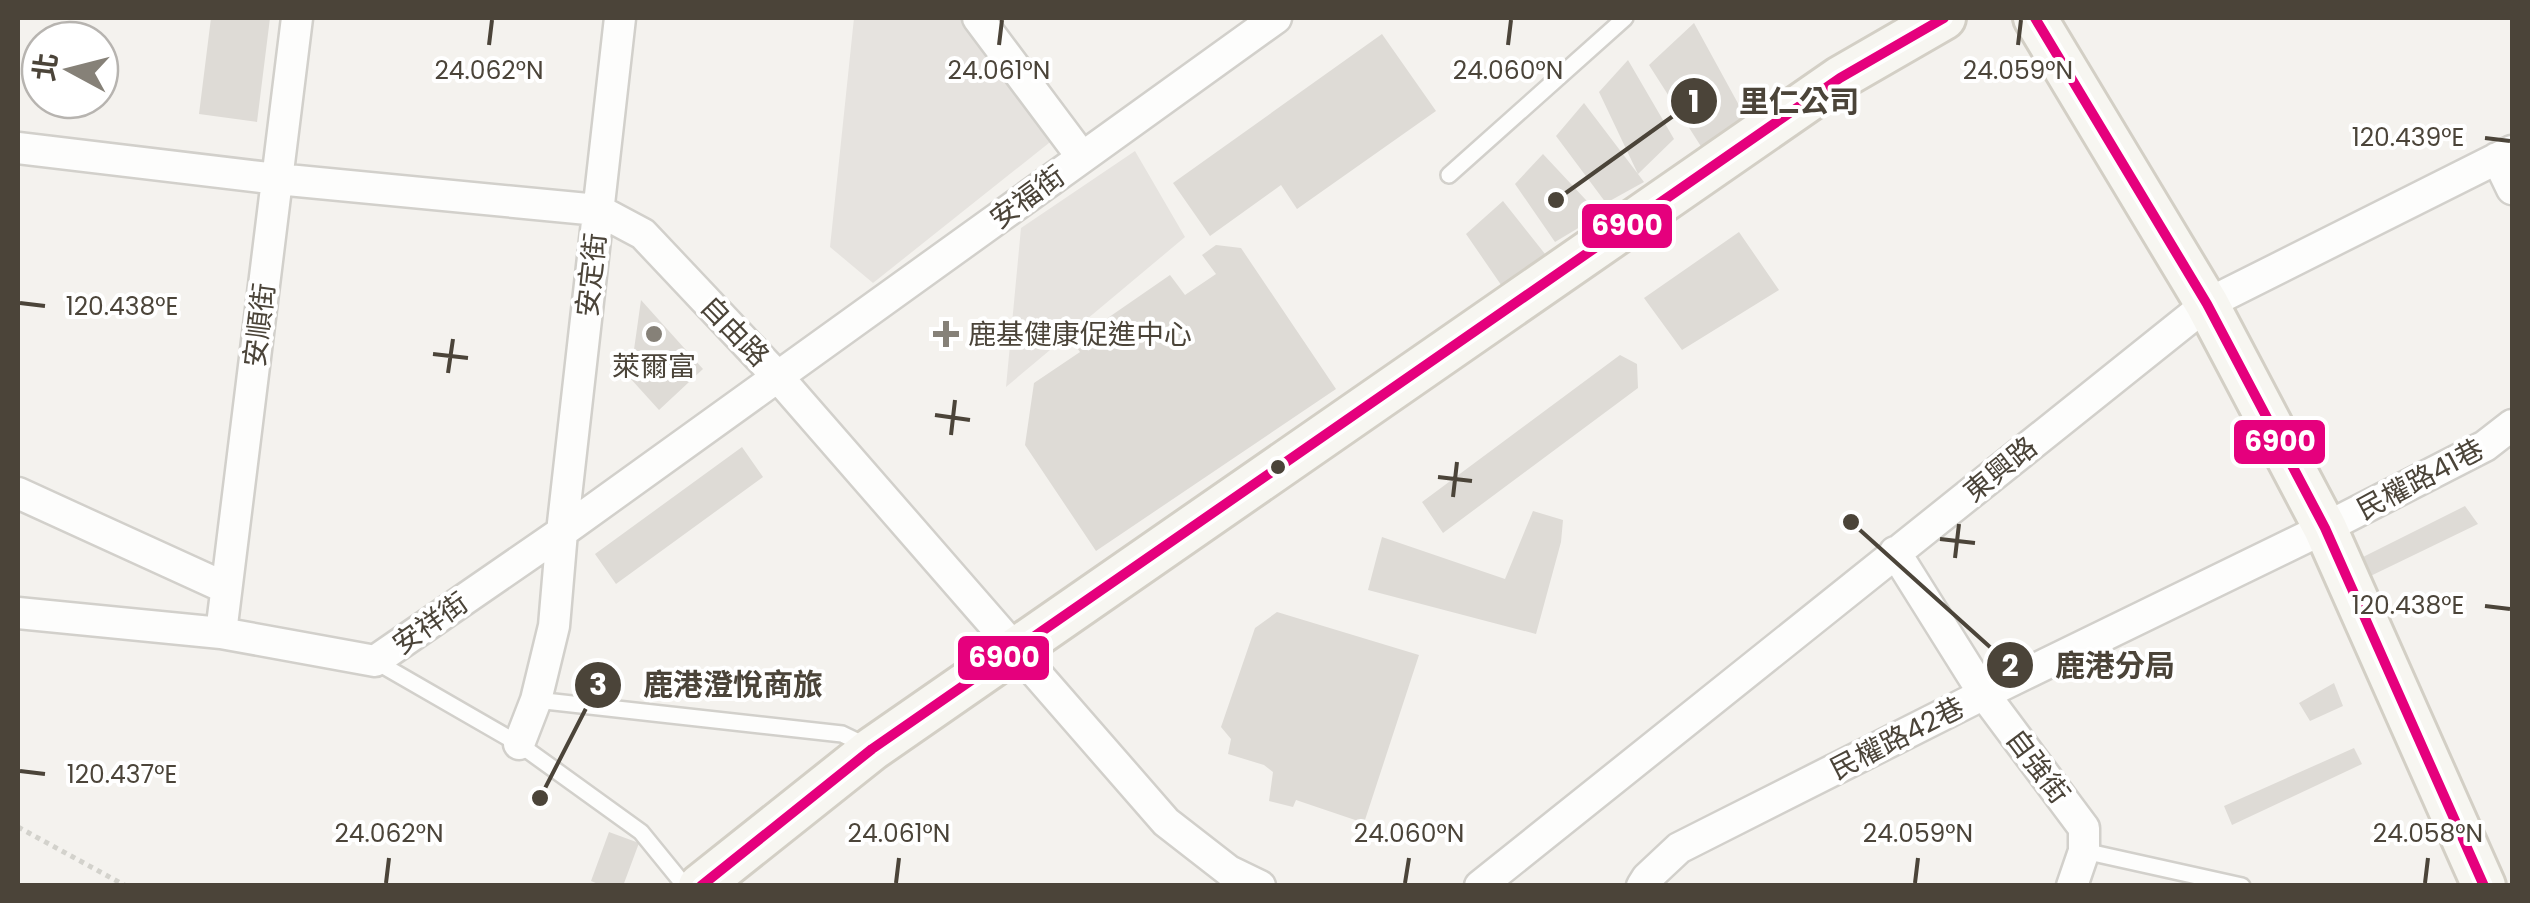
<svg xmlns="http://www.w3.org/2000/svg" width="2530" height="903" viewBox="0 0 2530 903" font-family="Poppins,'Noto Sans TC',sans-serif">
  <rect width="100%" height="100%" fill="#f4f2ee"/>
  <!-- parking -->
  <path fill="#e6e3df" d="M854,18H963L1059,135L873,283L830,247Z
    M1135,151L1185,237L1006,387L1021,228Z"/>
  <!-- building -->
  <path fill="#dedbd6" d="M211,18H270L257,122L199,114Z
    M1694,23L1746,118L1702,148L1649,65Z
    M1382,34L1436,111L1297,209L1281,185L1210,236L1173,183Z
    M1628,60L1674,139L1638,174L1644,182L1606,203L1556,136L1584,103L1638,174L1599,92Z
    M1543,154L1600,215L1555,242L1515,184Z
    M1503,201L1553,264L1508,295L1466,234Z
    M1739,232L1779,290L1682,350L1644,298Z
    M1216,245L1241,248L1336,389L1096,551L1025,445L1034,383L1080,352L1073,342L1170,275L1185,295L1216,274L1202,255Z
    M641,300L703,369L659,410L630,378Z
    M1620,355L1637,364L1638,388L1443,533L1422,502Z
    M742,447L763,477L616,584L595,554Z
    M2465,506L2478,524L2356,583L2349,564Z
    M1533,511L1563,520L1561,542L1536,634L1368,590L1382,537L1505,579Z
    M1277,612L1419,655L1364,823L1296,800L1293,807L1269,801L1273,772L1264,765L1228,754L1231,739L1221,727L1255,628Z
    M2334,683L2343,706L2310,721L2299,703Z
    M2354,748L2362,764L2232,825L2224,806Z
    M609,832L639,843L623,886H603L591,881Z"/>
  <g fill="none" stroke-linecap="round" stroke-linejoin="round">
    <defs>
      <path id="lane" d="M1449,175L1625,18
        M375,661L519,744L641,832L685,886
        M536,700L842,734L869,747
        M2084,851L2242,886"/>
      <path id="street" d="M978,18L1082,157
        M18,148L277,179L598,210L643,234L778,377L1166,822L1229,871L1260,886
        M2497,158L2512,189
        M18,493L226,588
        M1895,552L1984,694L2084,828V851L2072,886
        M18,613L221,633L375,661L562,532L1276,18
        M221,633L297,18
        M519,744L536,700L554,626L562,532L620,18
        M1480,886L2207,304L2512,151
        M1642,886L1647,878L1679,848L1984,694L2325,528L2485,446L2512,425"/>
      <path id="secondary" d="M2035,18L2207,304L2325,528L2484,886
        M700,886L872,749L1840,78L1944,18"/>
    </defs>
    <!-- lane casing -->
    <use href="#lane" stroke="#d2d0cb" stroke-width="20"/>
    <!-- street casing -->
    <use href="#street" stroke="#d2d0cb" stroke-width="35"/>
    <!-- secondary casing -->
    <use href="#secondary" stroke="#d3cfc5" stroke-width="48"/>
    <!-- path -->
    <path stroke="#d3d2cc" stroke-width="5" stroke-dasharray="5 5" stroke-linecap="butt" d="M18,827L126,886"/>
    <!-- lane -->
    <use href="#lane" stroke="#fdfdfc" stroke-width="15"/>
    <!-- street -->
    <use href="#street" stroke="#fdfdfc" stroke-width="30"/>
    <!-- secondary -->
    <use href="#secondary" stroke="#f7f6f1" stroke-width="42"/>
    <defs>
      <path id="bus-1" d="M2035,18L2207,304L2325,528L2484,886
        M701,886L872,749L1840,78L1944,18"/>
    </defs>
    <!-- bus-1 casing -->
    <use href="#bus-1" stroke="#fff" stroke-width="18"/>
    <!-- bus-1 -->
    <use href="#bus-1" stroke="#e5007d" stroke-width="10"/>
  </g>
  <!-- ticks -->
  <path fill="none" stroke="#4b4439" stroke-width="4" d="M489,45L492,20M999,45L1002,20M1508,45L1511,20M2018,45L2021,20M2485,138L2510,141M20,303L45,306M433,354L468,358M448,373L453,339M935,415L970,420M951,435L955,400M1438,477L1472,481M1453,497L1457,462M1940,539L1975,543M1955,558L1959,524M2485,606L2510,609M20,771L45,774M386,883L389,858M896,883L899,858M1405,883L1409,858M1915,883L1918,858M2425,883L2428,858"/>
  <!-- markers -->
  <g fill="#868178" stroke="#fff" stroke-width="4">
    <circle cx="654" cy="334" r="10"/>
    <path d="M941 319h10v10h10v10h-10v10h-10v-10h-10v-10h10z"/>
  </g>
  <circle fill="#4b4439" stroke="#fff" stroke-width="4" cx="1278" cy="467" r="9"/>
  <g text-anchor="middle" stroke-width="8" stroke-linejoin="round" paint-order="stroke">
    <!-- street labels -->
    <g font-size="28" fill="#4b4439" stroke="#fff">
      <text transform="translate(1027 197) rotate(-36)" y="10">安福街</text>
      <text transform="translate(591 275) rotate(-84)" y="10">安定街</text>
      <text transform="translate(259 325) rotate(-83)" y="10">安順街</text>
      <text transform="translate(735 331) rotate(46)" y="10">自由路</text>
      <text transform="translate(2000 469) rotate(-39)" y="10">東興路</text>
      <text transform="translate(2420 479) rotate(-28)" y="10">民權路41巷</text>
      <text transform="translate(430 623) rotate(-35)" y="10">安祥街</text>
      <text transform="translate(1897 738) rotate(-27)" y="10">民權路42巷</text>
      <text transform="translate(2038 766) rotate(53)" y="10">自強街</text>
    </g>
    <!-- poi labels -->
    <g font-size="28" fill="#4b4439" stroke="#fff" text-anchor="start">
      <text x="968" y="344">鹿基健康促進中心</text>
      <text x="654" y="376" text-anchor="middle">萊爾富</text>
    </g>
  </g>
  <g font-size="25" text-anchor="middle" fill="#4b4439" stroke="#fff" stroke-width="8" stroke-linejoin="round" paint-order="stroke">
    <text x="489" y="79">24.062°N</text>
    <text x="999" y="79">24.061°N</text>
    <text x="1508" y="79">24.060°N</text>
    <text x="2018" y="79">24.059°N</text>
    <text x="2408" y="146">120.439°E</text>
    <text x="122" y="315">120.438°E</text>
    <text x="2408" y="614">120.438°E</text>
    <text x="122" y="783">120.437°E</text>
    <text x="389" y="842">24.062°N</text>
    <text x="899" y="842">24.061°N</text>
    <text x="1409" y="842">24.060°N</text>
    <text x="1918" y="842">24.059°N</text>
    <text x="2428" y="842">24.058°N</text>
  </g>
  <!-- callouts -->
  <path fill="none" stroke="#4b4439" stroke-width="4" d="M1556 200L1694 101M1851 522L2010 665M540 798L598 685"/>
  <g fill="#4b4439" stroke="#fff" stroke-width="4">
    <circle cx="1556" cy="200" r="10"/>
    <circle cx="1851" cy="522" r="10"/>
    <circle cx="540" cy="798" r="10"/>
    <circle cx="1694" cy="101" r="25"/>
    <circle cx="2010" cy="665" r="25"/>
    <circle cx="598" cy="685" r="25"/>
  </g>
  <g font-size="30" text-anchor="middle" font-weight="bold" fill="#fff">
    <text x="1694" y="112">1</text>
    <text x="2010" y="676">2</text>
    <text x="598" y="695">3</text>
  </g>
  <g font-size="30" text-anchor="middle" font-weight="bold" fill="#4b4439" stroke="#fff" stroke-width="8" stroke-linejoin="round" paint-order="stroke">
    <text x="1799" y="112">里仁公司</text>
    <text x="2115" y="676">鹿港分局</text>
    <text x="733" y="695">鹿港澄悅商旅</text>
  </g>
  <g stroke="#fff" stroke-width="4">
    <rect x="1580" y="202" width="94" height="48" rx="10" fill="#e5007d"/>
    <rect x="2232" y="418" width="95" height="48" rx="10" fill="#e5007d"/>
    <rect x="956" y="634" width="95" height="48" rx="10" fill="#e5007d"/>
  </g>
  <g font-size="28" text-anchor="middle" font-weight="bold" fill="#fff">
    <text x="1627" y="235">6900</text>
    <text x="2280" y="451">6900</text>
    <text x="1004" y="667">6900</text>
  </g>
  <!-- border -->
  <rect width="2530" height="903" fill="none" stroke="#4b4439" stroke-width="40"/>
  <!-- north arrow -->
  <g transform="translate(70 70) rotate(277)"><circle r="48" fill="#ffffff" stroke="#b7b4b0" stroke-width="2.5"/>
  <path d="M0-8L18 38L0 25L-18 38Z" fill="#868178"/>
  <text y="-15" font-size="28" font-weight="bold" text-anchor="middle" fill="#4b4439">北</text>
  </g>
</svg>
